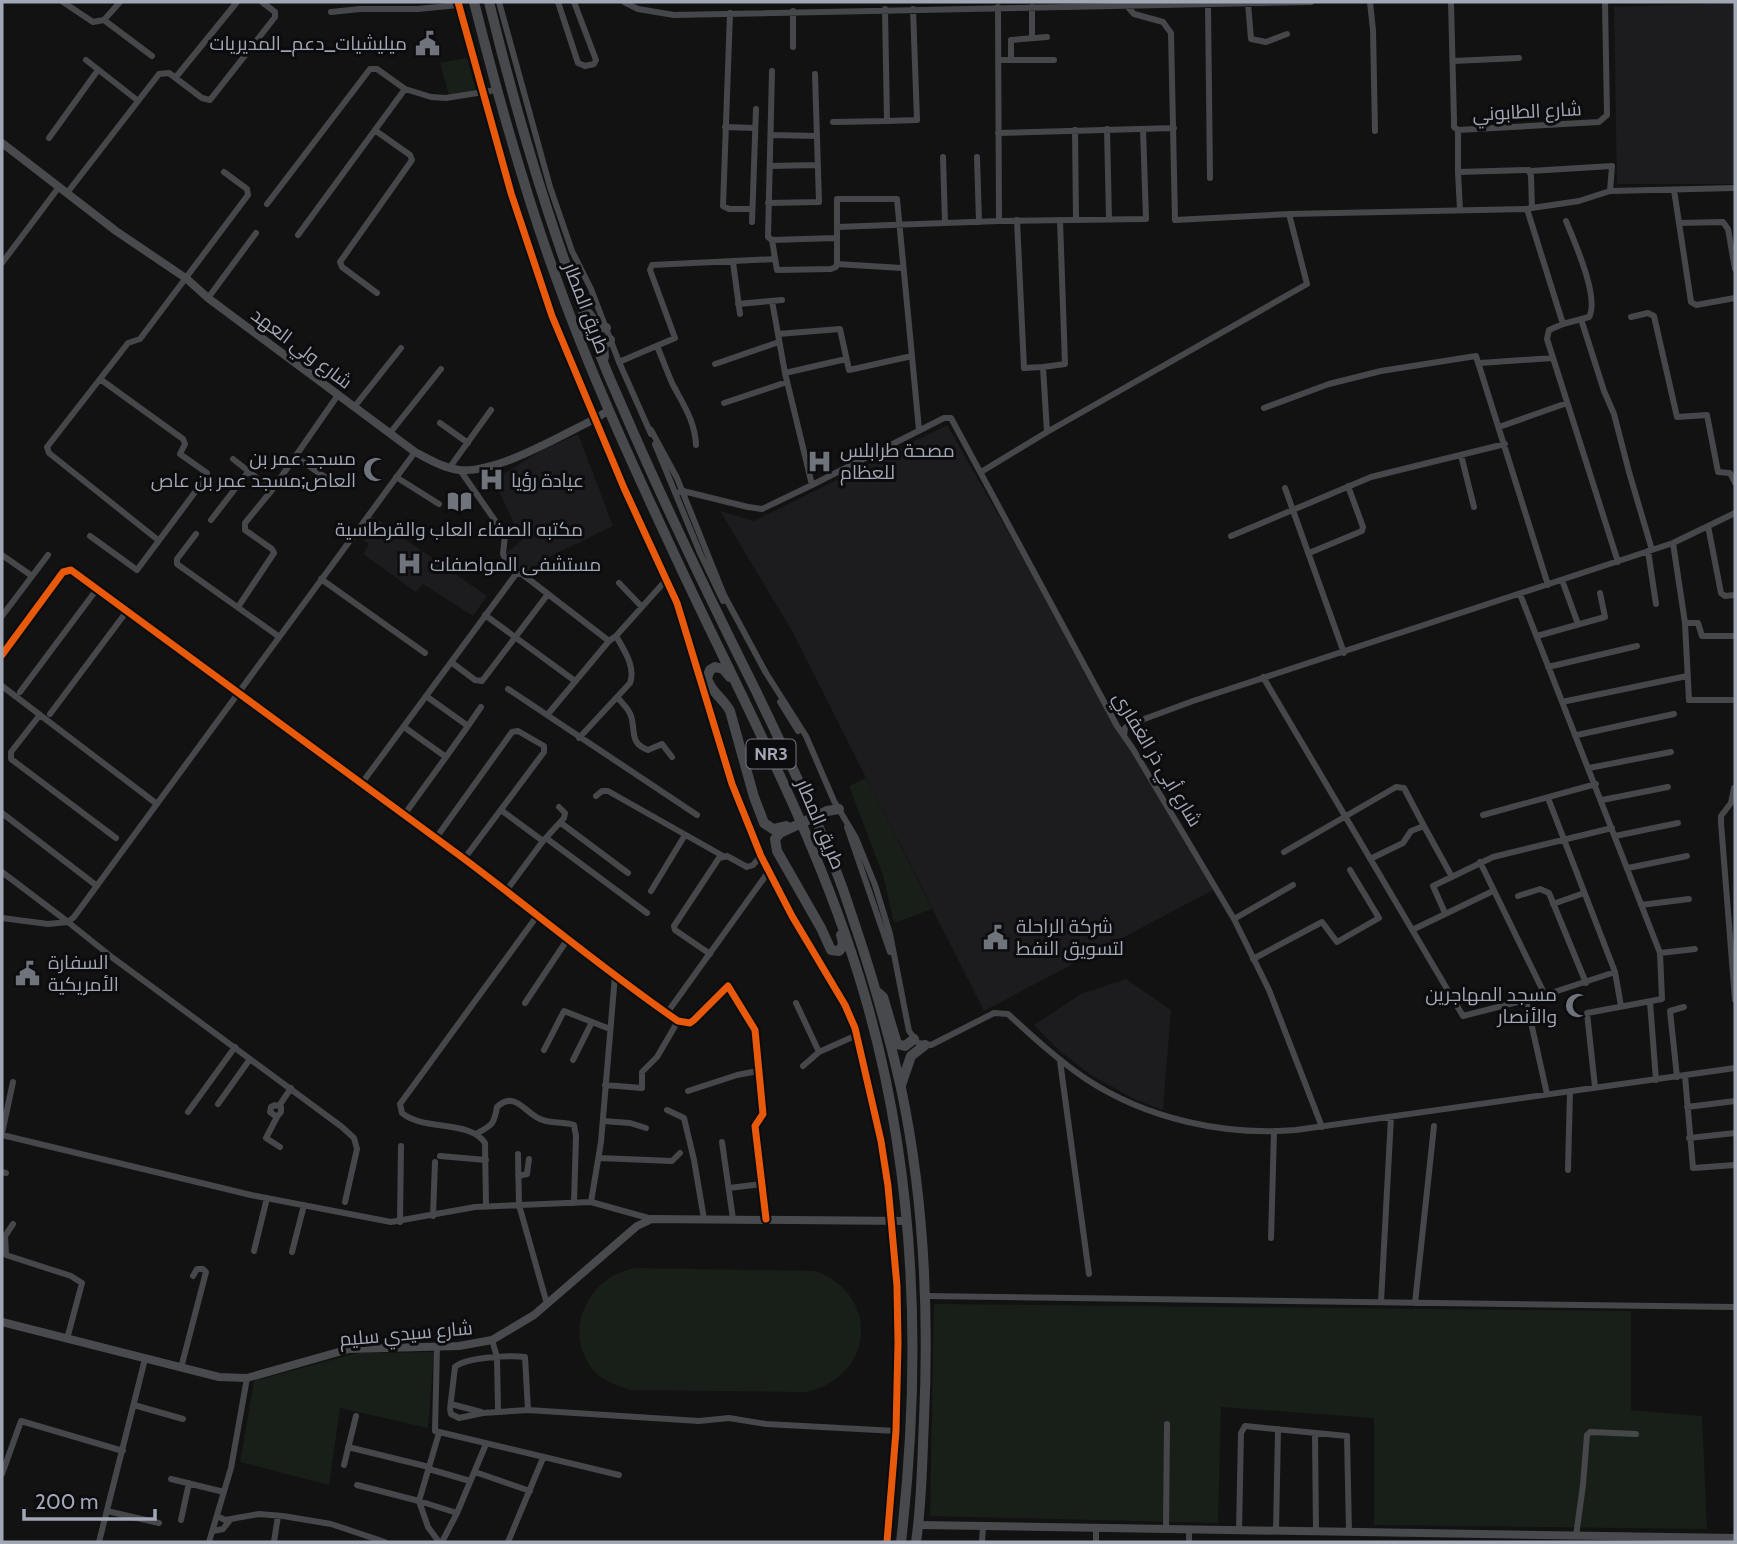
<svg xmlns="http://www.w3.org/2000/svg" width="1737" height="1544" viewBox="0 0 1737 1544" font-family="Cabin,Cairo,sans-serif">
  <rect width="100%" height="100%" fill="#121212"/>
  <!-- built -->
  <path fill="#1c1c1e" d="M1735,3V184H1617L1614,7Z
    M947,425L1213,890L984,1011L792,631L720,511L754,521Z
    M578,434L613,526L549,557L524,574L505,554L526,537L516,528L494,480L542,450Z
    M372,516L487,596L473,616L423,584L416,592L363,554L369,544L358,536Z
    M1126,979L1171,1010L1163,1110L1136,1100L1091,1075L1061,1052L1034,1025L1081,994Z"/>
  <!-- green -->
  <path fill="#181f19" d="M467,58L476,90L449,95L440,63Z
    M866,778L932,909L894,923L883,875L849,786Z
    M636,1268L816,1271C881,1296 874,1376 807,1392L631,1390C618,1386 606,1382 596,1373C560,1335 587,1275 636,1268Z
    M934,1304L1631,1311V1410L1702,1416L1707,1529L1374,1525V1418L1221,1407L1218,1523L930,1516Z
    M434,1352L428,1428L340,1408L329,1485L240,1462L254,1381L357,1353Z"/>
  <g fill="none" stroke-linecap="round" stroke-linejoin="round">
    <!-- minor -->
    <path stroke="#46474b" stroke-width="6" d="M63,2L93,22L104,20L120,2
      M458,2L511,193L552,316L624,488L677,603L732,784L761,856L792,916L845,1005L855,1028L881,1141L888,1186L897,1286L898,1343L896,1431L887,1542
      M499,2L550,187L572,251L591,289L619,362L651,434
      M558,2L578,63L585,66L594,64L596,60L574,2
      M624,2L638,9L674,15L1311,2
      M1370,2L1373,30L1375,131
      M1451,2L1454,121V127L1458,130V172L1529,170L1531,176L1532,208L1579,201L1610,191L1735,188
      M1248,3L1251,39L1266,42L1287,34
      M1208,4L1210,178
      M1127,6L1134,14L1163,22L1171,33L1175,220L1289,214
      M998,7L999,221
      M1032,7V38
      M331,12L360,9H418L458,5
      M730,13L723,206L729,209H752
      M104,20L152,56
      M793,47V11
      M86,60L137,100
      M998,60H1054
      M1011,60V40L1047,37
      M1453,61L1519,58
      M772,71L768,237L772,240L777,270L831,269L836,267L837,264L902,268
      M176,77L237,2
      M887,121L917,120L913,9
      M833,122L887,121L885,9
      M725,127L755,128
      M1107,129L1109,219
      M1075,130L1076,219
      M1458,130L1599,122L1607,115L1605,2
      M376,131L410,155L412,160L340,262L342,267L377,293
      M998,133L1174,128
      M771,135L817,136
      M49,138L98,70
      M943,157L945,223
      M977,157L979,222
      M770,166L818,165
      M1530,171L1612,166L1610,191
      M1458,172L1460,210
      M1674,190L1691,302L1696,305L1735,298
      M67,193L159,74L169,73L202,98L210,100L275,17V12L262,2
      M768,203L819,202L815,74
      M267,204L370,69H377L405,89L431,97L446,98L496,90
      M1531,208L1527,209L1563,324
      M1017,220L1024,368L1043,367
      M1566,221C1574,241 1600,298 1589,317L1563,324L1549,330L1547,339L1618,562
      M752,222L756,109
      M1679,223L1723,222L1728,229L1735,269
      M837,227L999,221L1146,219L1143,129
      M298,235L405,89
      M772,240L836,238
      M733,262L740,314
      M2,263L59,187
      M837,264V199H897L919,430
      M208,298L256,233
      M772,301L785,373L812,485
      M738,304L782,300
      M1631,317L1648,313L1654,316L1677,417L1707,415L1718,472L1730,473L1735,483
      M1581,319L1604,391L1614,414L1629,472L1652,550
      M778,334L840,329L849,370L912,356
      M657,346C662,358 667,371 672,383C683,404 695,421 696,445
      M619,362L675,338L650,270L652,265L775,259
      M1480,363L1553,358
      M715,364L779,342
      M785,373L846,359
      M724,403L787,382
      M355,406L401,348
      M1264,408L1329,384L1381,371L1476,356L1548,585
      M440,423L468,443
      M1499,427L1567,403
      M651,430L677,478L724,595L766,673L806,736L834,801L856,838L875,885L890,934L909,1031L918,1043L931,1045L994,1013L1008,1014C1033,1037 1058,1060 1086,1079C1147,1119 1224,1136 1296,1130L1735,1068
      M1047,432L1307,284L1289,214L1527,209
      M390,433L441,369
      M655,444L700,553L723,601
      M1461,455L1474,507
      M296,457L335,484
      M233,459L272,490
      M450,467L491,410
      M460,470L505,535L503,554L508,563
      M981,472L1047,432L1043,367L1065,364L1060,220
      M396,477L439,504
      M1285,488L1344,653
      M677,493L683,491L748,507L762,509L812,485L944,418H951L1117,726L1133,749L1234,919L1269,990L1322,1127
      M211,520L248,472
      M1708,526L1721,593L1725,596L1735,595
      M196,534L177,559V564L278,636
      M90,536L137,570L207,476V473L180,454L185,444L183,439L100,379
      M1231,536L1371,477L1505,444
      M158,540L49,453L47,447L128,343L140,339L248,195L247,189L224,172
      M1673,543L1685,623L1689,700H1732
      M1648,551L1656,604
      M1309,553L1362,531L1363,527L1348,486
      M2,555L32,576
      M321,579L425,653
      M1562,580L1578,624
      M619,583L642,607
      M1520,594L1660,953L1662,999L1587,1013L1595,1087
      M238,607L274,553L272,549L245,530V523L272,490L338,395
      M485,615L575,681
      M2,616L48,555
      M1685,623H1698L1702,636H1735
      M1537,636L1605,617L1600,593
      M2,655L63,572L71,570C201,666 332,762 463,858C535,912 604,970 678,1021L690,1023L694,1020L728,986L755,1030L763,1114L755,1126L766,1219
      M451,662L475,680L482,681L548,594
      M1548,667L1637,646
      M1263,677L1463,1016L1545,995L1615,972
      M2,686L157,804
      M508,689L697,815
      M20,692L97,589
      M426,696L468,726L446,757
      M617,697C622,703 629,709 631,716C636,731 629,743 648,750L662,744L672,757
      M780,702L798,731
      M1562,702L1687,676
      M50,714L127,611
      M548,714L609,641L616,636L667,579
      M39,716L11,752V759L116,838
      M468,726L481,707
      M404,727L446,757L404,815
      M1577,735L1674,714
      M1124,736L1125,728L1128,725L1193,701L1673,543L1735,513
      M579,738L630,683C636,667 624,650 616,636
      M1589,768L1671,752
      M362,783L516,574H522L609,641
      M1734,788L1731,803L1721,816V823L1735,1000
      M596,796L602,791H608L723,856
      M1548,798L1615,972L1621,1006
      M1602,800L1668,787
      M501,810L543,841
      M2,813L97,886
      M1483,815L1596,784
      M561,823L628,873
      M847,827L890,952
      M1615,836L1678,823
      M436,838L512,732L518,731L544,746V752L464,859
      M546,838L647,913
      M1284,852L1396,787L1404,788L1424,826
      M1370,859L1403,843L1411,831L1424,826L1452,877
      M1480,862L1545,995
      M1628,868L1687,856
      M2,872L68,922L74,917L415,452
      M506,891L543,841L564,818L565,813L559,807
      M651,891L685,835
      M1518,896L1540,889L1549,893L1586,983
      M1553,904L1584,893
      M1641,905L1689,899
      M1445,913L1433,886L1493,857L1612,828
      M2,918L48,924L68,922L113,958L342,1127L354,1138L357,1149L345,1202
      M1234,919L1293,885
      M1412,930L1493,891
      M1660,953L1695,949
      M710,954L675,930L674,926L719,858L727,856L747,867L753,865L761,856
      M1253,959L1322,922L1337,942L1379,918L1350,870
      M1526,1000L1547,1094
      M1650,1002L1656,1080
      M525,1003L567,940
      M796,1003L819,1052
      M667,1013L769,871
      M544,1050L564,1011L610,1029
      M573,1060L592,1022
      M1060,1061L1089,1274
      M803,1066L819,1052L857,1035
      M1685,1076L1693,1168L1735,1165
      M1677,1077L1670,1011L1684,1007
      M605,1085L642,1088V1072L657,1057L678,1021
      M688,1091L737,1075L758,1071
      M218,1104L250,1059
      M279,1106L291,1088
      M1687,1107L1735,1101
      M667,1110L684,1118L694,1160L704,1219
      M188,1112L235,1047
      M277,1117L270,1112L271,1107L275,1105L281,1107V1112L277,1117L266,1138L280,1147
      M603,1121L630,1123L646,1128
      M2,1133L13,1082
      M476,1134C492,1125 494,1125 497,1107C515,1090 525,1113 540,1119C550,1124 563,1121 574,1125L576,1136L574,1203
      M2,1135L251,1195L391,1222L475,1207L591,1202L652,1219
      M1689,1138L1735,1133
      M722,1142L733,1219
      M518,1154L519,1205L547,1304
      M440,1156L486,1160
      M599,1158L672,1161L680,1153
      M1568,1170L1570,1091
      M2,1172L6,1173
      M518,1176L527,1174L529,1159
      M729,1188L762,1184
      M591,1202L601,1142L615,975
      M486,1206L485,1143C471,1120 423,1131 402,1113L400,1104L537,916
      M433,1216L435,1162
      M400,1222L401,1146
      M13,1224L5,1236L6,1255L71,1276L82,1283L67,1339
      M1271,1238L1274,1132
      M254,1251L267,1198
      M292,1252L304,1205
      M925,1296L1735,1307
      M1381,1302L1391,1117
      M1415,1303L1434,1126
      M492,1340L497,1357L498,1411
      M437,1347L435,1431L619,1475
      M181,1368L206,1272L203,1269H197L193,1276
      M451,1404L481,1412
      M134,1405L183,1419
      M528,1410L525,1357C511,1355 466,1357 455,1367L450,1409L451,1414L459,1418L483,1413L528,1410L699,1421L729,1418L766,1424L896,1431
      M439,1433L419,1501L457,1513L486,1444
      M1315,1434L1316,1532
      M348,1447L429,1467
      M344,1465L356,1416
      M429,1469L470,1481
      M475,1472L530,1491
      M2,1474L21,1421L123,1451
      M171,1479L224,1492
      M357,1485L419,1501L428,1527L439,1542
      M107,1511L159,1523
      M217,1516L225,1520L259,1514L283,1516L331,1524L385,1542
      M181,1520L189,1483
      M1166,1529L1167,1424
      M213,1531L223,1529L230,1520
      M1239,1531L1241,1433L1245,1426L1347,1436L1349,1532
      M1276,1531L1278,1429
      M1576,1536L1583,1485L1587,1435L1590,1432L1636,1434
      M99,1542L145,1359
      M209,1542L231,1468L247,1378
      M274,1542L278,1516
      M442,1542L457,1513
      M508,1542L543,1458
      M982,1542L983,1527
      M1096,1542V1528
      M1189,1542V1529"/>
    <!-- major -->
    <path stroke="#484a4d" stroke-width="8" d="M2,143L116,231L187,279L208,298L415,452C429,459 443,468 459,470C497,474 561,435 595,419L609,410
      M2,1322L219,1377L247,1378L349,1349L459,1346L492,1340L534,1315L637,1226L652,1219L907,1221
      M918,1525L1735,1538"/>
    <!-- highway -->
    <path stroke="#48494d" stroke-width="10" d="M474,2C498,97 524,191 558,283C590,372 630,459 670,545C738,693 818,835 864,993C916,1170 922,1360 901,1542
      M489,2C523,141 565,280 624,411C665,506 710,599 756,691C791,764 827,838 852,916C871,972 888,1030 901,1088C924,1197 929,1310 924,1420C922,1461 922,1502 916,1542
      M589,314L596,324L606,328
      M604,357L603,345L610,340
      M730,677L723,669L715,667L710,670L707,678C710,691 724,699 730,711L754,797L764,823L773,829L786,826
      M839,809L827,811L780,833L775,839L777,851L821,928L831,950L839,951C844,946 843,942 841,935
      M876,991L883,997L897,1044L905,1046L914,1039
      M901,1085L911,1056L925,1045"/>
    <defs>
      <path id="cycleway" d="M458,2L511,193L552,316L624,488L677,603L732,784L761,856L792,916L845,1005L855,1028L881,1141L888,1186L897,1286L898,1343L896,1431L887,1542
        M2,655L63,572L71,570C201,666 332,762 463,858C535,912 604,970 678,1021L690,1023L694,1020L728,986L755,1030L763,1114L755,1126L766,1219"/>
    </defs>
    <!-- cycleway casing -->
    <use href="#cycleway" stroke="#0c0c0e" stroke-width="11"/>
    <!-- cycleway -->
    <use href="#cycleway" stroke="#e8590c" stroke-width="7"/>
  </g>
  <!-- icons -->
  <defs>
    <symbol id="civic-bare" viewBox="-9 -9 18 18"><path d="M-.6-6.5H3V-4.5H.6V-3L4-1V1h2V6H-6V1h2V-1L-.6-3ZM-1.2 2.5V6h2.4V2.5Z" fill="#6f737c" stroke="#0c0c0e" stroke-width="2.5" paint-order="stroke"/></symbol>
    <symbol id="hospital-bare" viewBox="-9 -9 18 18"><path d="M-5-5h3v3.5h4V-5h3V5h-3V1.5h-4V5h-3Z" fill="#6f737c" stroke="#0c0c0e" stroke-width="2.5" paint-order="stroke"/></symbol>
    <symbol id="mosque-bare" viewBox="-9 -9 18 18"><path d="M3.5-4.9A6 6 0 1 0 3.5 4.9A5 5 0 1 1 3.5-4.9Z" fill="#6f737c" stroke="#0c0c0e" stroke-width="2.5" paint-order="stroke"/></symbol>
    <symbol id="library-bare" viewBox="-9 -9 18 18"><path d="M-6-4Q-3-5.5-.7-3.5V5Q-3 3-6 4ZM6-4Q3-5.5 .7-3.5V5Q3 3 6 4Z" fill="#6f737c" stroke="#0c0c0e" stroke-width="2.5" paint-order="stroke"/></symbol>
  </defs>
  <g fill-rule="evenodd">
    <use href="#civic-bare" x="410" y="26" width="35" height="35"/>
    <use href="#hospital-bare" x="802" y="444" width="35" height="35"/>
    <use href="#mosque-bare" x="358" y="452" width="35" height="35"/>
    <use href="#hospital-bare" x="474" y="462" width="35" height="35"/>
    <use href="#library-bare" x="442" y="484" width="35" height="35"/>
    <use href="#hospital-bare" x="392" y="546" width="35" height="35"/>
    <use href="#civic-bare" x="978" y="920" width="35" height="35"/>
    <use href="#civic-bare" x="10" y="956" width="35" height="35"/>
    <use href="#mosque-bare" x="1560" y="988" width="35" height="35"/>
  </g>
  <g text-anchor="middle" stroke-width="6" stroke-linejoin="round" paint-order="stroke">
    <!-- shield labels -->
    <rect fill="#0c0c0e" stroke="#747883" stroke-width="2" x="746.5" y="739.5" width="49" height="29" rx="5"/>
    <g font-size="18" font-weight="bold" fill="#a1a7b5">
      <text x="771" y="760">NR3</text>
    </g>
    <!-- poi labels -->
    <g font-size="19" fill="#a1a7b5" stroke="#0c0c0e" text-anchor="start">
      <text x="407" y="50" text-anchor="end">ميليشيات_دعم_المديريات</text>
      <text x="840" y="457">مصحة طرابلس<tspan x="840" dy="22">للعظام</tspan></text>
      <text x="356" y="465" text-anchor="end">مسجد عمر بن<tspan x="356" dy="22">العاص;مسجد عمر بن عاص</tspan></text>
      <text x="511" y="487">عيادة رؤيا</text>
      <text x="459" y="536" text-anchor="middle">مكتبه الصفاء العاب والقرطاسية</text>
      <text x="430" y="571">مستشفى المواصفات</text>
      <text x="1016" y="933">شركة الراحلة<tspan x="1016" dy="22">لتسويق النفط</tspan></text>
      <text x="48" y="969">السفارة<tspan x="48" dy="22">الأمريكية</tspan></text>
      <text x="1557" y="1001" text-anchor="end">مسجد المهاجرين<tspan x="1557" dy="22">والأنصار</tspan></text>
    </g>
    <!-- street labels -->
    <g font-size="19" fill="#a1a7b5" stroke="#0c0c0e">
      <text transform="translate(1527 111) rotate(-3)" y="7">شارع الطابوني</text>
      <text transform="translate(587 308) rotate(69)" y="7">طريق المطار</text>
      <text transform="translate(302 348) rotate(37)" y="7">شارع ولي العهد</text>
      <text transform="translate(1158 759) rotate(59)" y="7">شارع أبي ذر الغفاري</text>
      <text transform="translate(821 824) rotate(67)" y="7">طريق المطار</text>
      <text transform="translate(406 1333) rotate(-5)" y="7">شارع سيدي سليم</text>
    </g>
  </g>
  <!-- border -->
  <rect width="1737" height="1544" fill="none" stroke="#a1a7b5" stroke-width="7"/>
  <!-- scale -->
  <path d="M24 1509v10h131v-10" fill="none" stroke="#a1a7b5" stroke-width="3.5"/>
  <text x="35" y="1509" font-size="21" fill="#a1a7b5" stroke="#0c0c0e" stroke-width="5" paint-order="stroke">200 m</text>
</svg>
